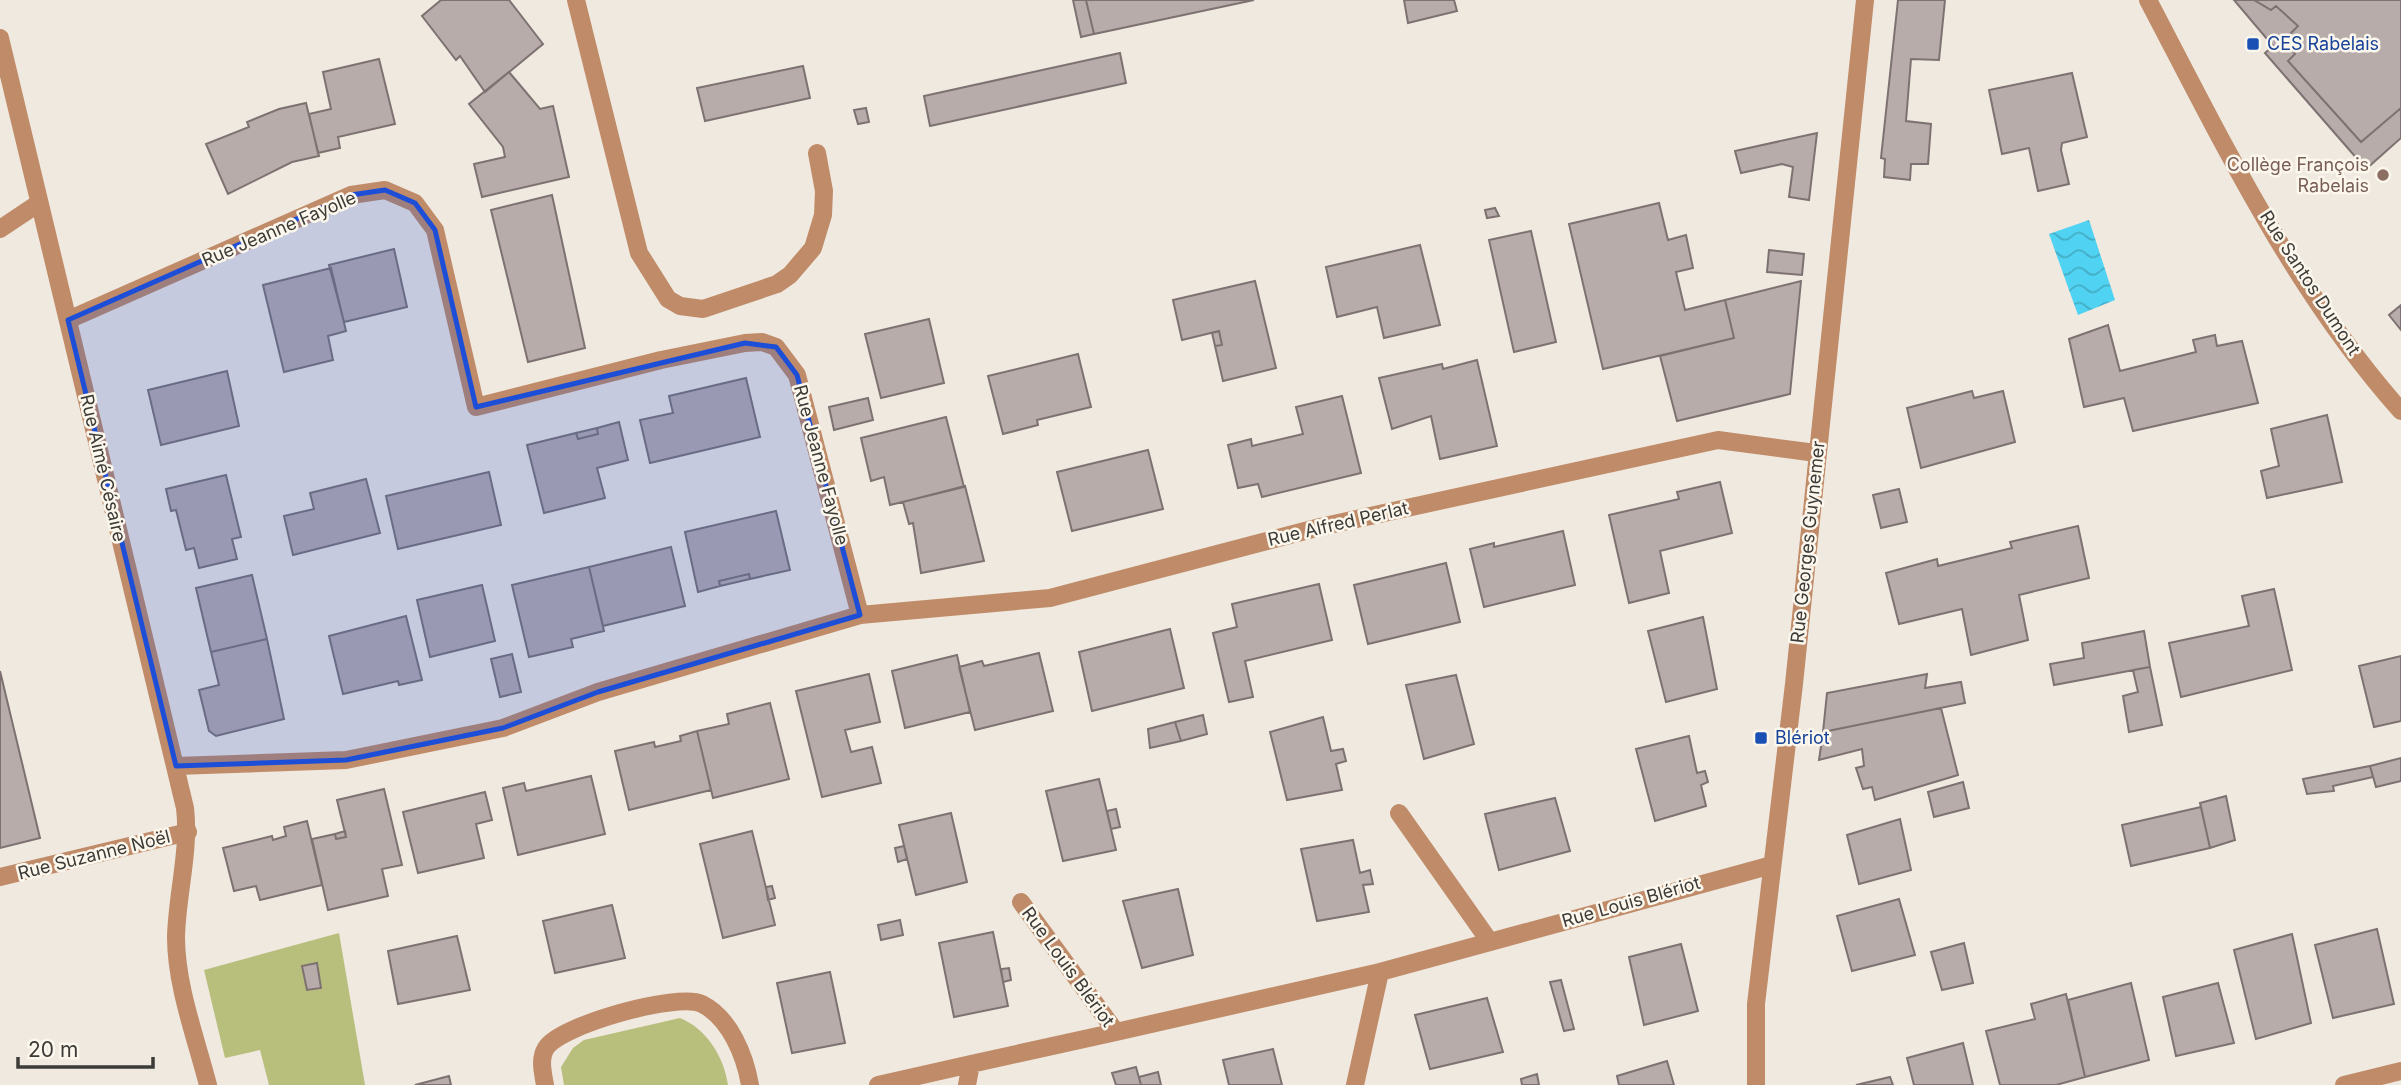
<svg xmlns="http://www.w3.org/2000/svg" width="2401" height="1085" viewBox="0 0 2401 1085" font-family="Inter,sans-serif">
  <defs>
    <pattern id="water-waves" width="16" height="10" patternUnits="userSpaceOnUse" patternTransform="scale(1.75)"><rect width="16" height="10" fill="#50d3f2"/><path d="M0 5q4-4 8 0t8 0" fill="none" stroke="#44acc5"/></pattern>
  </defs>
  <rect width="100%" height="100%" fill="#efe9e0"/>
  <!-- grass -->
  <path fill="#b8bf7c" d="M339,933L365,1085H269L260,1050L225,1058L204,970Z
    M680,1018C707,1029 724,1057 728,1085H564L561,1067L573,1048L584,1040Z"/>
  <!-- water -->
  <path fill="url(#water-waves)" d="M2089,220L2115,300L2078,315L2049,234Z"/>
  <!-- building -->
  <path fill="#b8acab" stroke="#7d7271" stroke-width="2" d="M441,0H509L543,44L485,92L460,56L456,60L422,16Z
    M1073,0H1086L1094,34L1081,37Z
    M1086,0H1254L1094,34Z
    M1404,0H1454L1457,11L1408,23Z
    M1898,0H1945L1939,60L1911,59L1906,121L1931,124L1928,164H1911L1910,180L1884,177L1885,159L1881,158Z
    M2234,0H2254L2271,10L2276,6L2298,26L2284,40L2295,54L2288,61L2361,142L2401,108V138L2366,169L2265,53L2273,46Z
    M2401,0V108L2361,142L2288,61L2295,54L2284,40L2298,26L2276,6L2271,10L2254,0Z
    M1120,53L1126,83L930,126L924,96Z
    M379,59L395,124L338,137L340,148L318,153L309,114L331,109L323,72Z
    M803,66L810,98L705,121L697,88Z
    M509,72L540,109L553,106L569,177L482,197L474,164L505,157L503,147L469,104Z
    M2072,73L2087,137L2062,143L2061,150L2069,184L2038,191L2029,148L2002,154L1989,90Z
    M306,103L319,156L292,162L228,194L206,144L249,127L247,122L279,109Z
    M866,108L869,122L858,124L854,110Z
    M1817,133L1809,200L1789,197L1793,167L1782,164L1741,173L1735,151Z
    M552,195L585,348L528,362L491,210Z
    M1659,203L1668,240L1686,235L1693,268L1676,272L1685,310L1725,300L1734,338L1603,369L1569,224Z
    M1495,208L1499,216L1487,218L1485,210Z
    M1531,231L1556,342L1514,352L1489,240Z
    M1420,245L1440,325L1384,338L1377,307L1337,317L1326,267Z
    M394,249L407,307L344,322L329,265Z
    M1769,250L1804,254L1802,275L1767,272Z
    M331,268L346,331L328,336L333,360L284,372L263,285Z
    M1255,281L1276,368L1223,381L1215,346L1222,345L1219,331L1182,340L1173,300Z
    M1801,281L1790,394L1677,421L1660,356L1734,338L1725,300Z
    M2401,305V330L2389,315Z
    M929,319L944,383L881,398L865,334Z
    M2108,325L2120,371L2196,352L2193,340L2215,335L2217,346L2242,341L2258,403L2133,431L2124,398L2084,407L2069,339Z
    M1219,331L1222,345L1215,346L1212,333Z
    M1078,354L1091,407L1037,420L1038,425L1003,434L988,376Z
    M1477,360L1497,446L1440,459L1431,416L1392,429L1379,378L1442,364L1443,369Z
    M227,371L239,426L161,445L148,390Z
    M746,378L760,437L650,463L640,420L673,413L669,396Z
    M1972,391L1974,398L2003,391L2015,442L1921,468L1907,408Z
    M1342,396L1361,473L1262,497L1258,484L1238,488L1228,445L1251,439L1252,446L1303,434L1296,407Z
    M868,398L873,420L834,430L829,407Z
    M2327,415L2342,482L2267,498L2261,471L2279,466L2271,429Z
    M946,417L964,487L890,505L884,477L871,481L861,438Z
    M619,422L628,460L597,468L605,498L544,513L527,445L576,433L578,439L598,434L597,428Z
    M597,428L598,434L578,439L576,433Z
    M1148,450L1163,509L1072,531L1057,472Z
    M489,472L501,525L398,549L386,496Z
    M226,475L241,537L232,539L237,559L199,568L194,548L186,550L176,510L171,511L166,489Z
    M366,479L380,533L293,555L284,516L314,509L310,493Z
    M1720,482L1732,533L1660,551L1669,593L1629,603L1609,515L1679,499L1677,492Z
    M965,486L984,561L921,573L913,523L909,524L903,502Z
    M1899,489L1907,522L1881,528L1873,495Z
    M776,511L790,570L750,579L749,574L719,581L720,586L698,592L685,532Z
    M2078,526L2089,578L2019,595L2028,640L1971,655L1962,609L1899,624L1886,573L1937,559L1938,566L2012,548L2010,542Z
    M1563,531L1575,585L1484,607L1470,549L1494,543V547Z
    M671,547L685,606L603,626L589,567Z
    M1446,563L1460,622L1368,644L1354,585Z
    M589,567L604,631L571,639L573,647L529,657L512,585Z
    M749,574L750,579L720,586L719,581Z
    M252,575L267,639L211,652L196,588Z
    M1319,584L1332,640L1245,661L1253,697L1229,702L1213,633L1237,627L1232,604Z
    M482,585L495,641L430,657L417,600Z
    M2274,589L2292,670L2181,697L2169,643L2249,626L2242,596Z
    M406,616L422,680L399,685L398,681L343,694L329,636Z
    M1703,617L1717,689L1666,702L1648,631Z
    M1170,629L1184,688L1092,711L1079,652Z
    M2144,631L2150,667L2054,685L2050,664L2084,658L2082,643Z
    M267,639L284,719L216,736L209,731L199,690L219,685L211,652Z
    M1039,653L1053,711L975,730L959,667L982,661L984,666Z
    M512,654L521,692L500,697L491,659Z
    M957,655L970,712L905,728L892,671Z
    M2401,656V721L2374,727L2359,666Z
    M2150,667L2162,725L2129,732L2123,696L2138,692L2133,670Z
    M0,671L40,838L0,848Z
    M869,674L880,722L845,730L851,752L872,747L881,783L822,797L796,691Z
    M1927,674L1925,688L1961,682L1965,703L1823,732L1827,693Z
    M1456,675L1474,744L1424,759L1406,685Z
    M770,703L789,779L713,798L697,731L729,724L727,714Z
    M1941,708L1958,775L1875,800L1872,787L1863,789L1856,768L1864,766L1862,749L1819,760L1823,732Z
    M1203,715L1207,734L1181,741L1175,722Z
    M1323,717L1331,751L1343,749L1346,761L1336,764L1342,790L1287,800L1270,732Z
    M1175,722L1181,741L1150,748L1148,729Z
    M697,731L711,790L629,810L615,751L654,742L655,747L681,741L680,736Z
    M1689,736L1697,773L1705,771L1708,782L1701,785L1706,806L1655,821L1636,749Z
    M2401,758V781L2376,787L2370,766Z
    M2370,766L2373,777L2333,786L2334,791L2307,794L2303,779Z
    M591,776L605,834L518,855L503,788L524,783L526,791Z
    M1099,779L1116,850L1063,861L1046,791Z
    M1963,782L1969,808L1934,817L1928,792Z
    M384,789L402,865L382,869L388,896L328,910L312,839L335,834L336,839L346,837L337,800Z
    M485,792L492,820L476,824L484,858L418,873L403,812Z
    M2226,796L2235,840L2210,848L2200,803Z
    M1555,798L1570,851L1499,870L1485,814Z
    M2201,807L2210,848L2131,866L2122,825Z
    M1116,809L1120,827L1111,829L1107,811Z
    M951,813L967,882L916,895L899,825Z
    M1900,819L1911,870L1859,884L1847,835Z
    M307,821L322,885L260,900L256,886L234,891L223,848L272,836L273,840L286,836L284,827Z
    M345,831L346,837L336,839L335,834Z
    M752,831L775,925L723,938L700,844Z
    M1353,840L1360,873L1370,870L1373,884L1363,885L1369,912L1317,921L1301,849Z
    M904,846L907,859L898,862L895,848Z
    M772,886L775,898L768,900L766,887Z
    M1178,889L1193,955L1142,968L1123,901Z
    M1899,899L1915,955L1852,971L1837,916Z
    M612,905L625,958L555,973L543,921Z
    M900,920L903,935L881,940L878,925Z
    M2377,929L2394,1004L2333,1018L2315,945Z
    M993,932L1008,1006L954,1017L939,943Z
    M2292,934L2311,1023L2256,1039L2234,950Z
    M457,936L470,990L398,1004L388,951Z
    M1964,943L1973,983L1942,990L1931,952Z
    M1681,944L1698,1011L1644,1025L1629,957Z
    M317,963L321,988L307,990L302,966Z
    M1009,968L1011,980L1003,982L1001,969Z
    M830,972L845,1043L792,1053L777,983Z
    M1561,980L1574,1029L1564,1031L1550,982Z
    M2131,983L2149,1060L2085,1077L2068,1000Z
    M2218,983L2234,1043L2176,1056L2163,997Z
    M2066,994L2085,1077L2056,1085H2000L1986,1031L2035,1019L2031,1004Z
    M1487,998L1503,1052L1430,1069L1415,1015Z
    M1963,1043L1973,1085H1914L1907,1058Z
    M1273,1049L1282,1085H1229L1223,1060Z
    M1667,1061L1674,1085H1619L1617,1076Z
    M1136,1067L1141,1085H1116L1112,1073Z
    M1158,1072L1161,1085H1141L1139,1077Z
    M1537,1074L1539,1085H1522L1521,1079Z
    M449,1076L451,1085H415Z
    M1890,1077L1893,1085H1856Z"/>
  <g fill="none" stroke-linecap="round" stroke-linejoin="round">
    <!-- minor -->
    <path stroke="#c08b68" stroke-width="18" d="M576,0L639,253L668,299L680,306L703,309L777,284L790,275L813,248L823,215L824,191L817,153
      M2148,0C2222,141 2294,291 2401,411
      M0,38L185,808C190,851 177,894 176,937C176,986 196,1038 208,1085
      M0,229L39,203
      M68,320L351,195L385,190L415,203L435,230L476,407L661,360L745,343L762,342L776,347L797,375L860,615L598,692L503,728L346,760L176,766
      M860,615L1050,598L1320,527L1718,440L1816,453
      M1399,813L1490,942L1772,865
      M0,877L188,832
      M1021,902L1116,1032L1380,972
      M545,1085C543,1073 539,1059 546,1048C560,1025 678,992 702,1004C730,1018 745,1056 750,1085
      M878,1085L971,1064
      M967,1085L971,1064L1116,1032
      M1355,1085L1380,972L1490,942
      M1756,1085V1004L1794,684L1865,0
      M2344,1085L2401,1071"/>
  </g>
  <!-- marked area -->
  <path fill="#1d4ed8" fill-opacity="0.2" stroke="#1d4ed8" stroke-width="5" stroke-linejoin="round" d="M385,190L415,203L435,230L476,407L745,343L776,347L797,375L860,615L598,692L503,728L346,760L176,766L68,320L351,195Z"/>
  <!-- markers -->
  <g fill="#1a4fb4" stroke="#fcf7ed" stroke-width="2.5">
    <rect x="2246" y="37" width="14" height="14" rx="3.5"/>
    <rect x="1754" y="731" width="14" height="14" rx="3.5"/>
  </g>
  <circle fill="#8d6e63" stroke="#fcf7ed" stroke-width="2.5" cx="2383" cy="175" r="7"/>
  <g text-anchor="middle" stroke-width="5" stroke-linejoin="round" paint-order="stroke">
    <!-- transit labels -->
    <g font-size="18" fill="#164399" stroke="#fcf7ed" text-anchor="start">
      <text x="2267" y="50">CES Rabelais</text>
      <text x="1775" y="744">Blériot</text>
    </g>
    <!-- education labels -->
    <g font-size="18" fill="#785e54" stroke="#fcf7ed" text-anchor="end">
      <text x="2369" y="171">Collège François<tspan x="2369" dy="21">Rabelais</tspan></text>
    </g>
    <!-- street labels -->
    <g font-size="18" fill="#3d3b37" stroke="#fcf7ed">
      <text transform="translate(279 229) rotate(-23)" y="6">Rue Jeanne Fayolle</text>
      <text transform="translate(2310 283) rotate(57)" y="6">Rue Santos Dumont</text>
      <text transform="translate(821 465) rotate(75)" y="6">Rue Jeanne Fayolle</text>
      <text transform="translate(103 468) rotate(77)" y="6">Rue Aimé Césaire</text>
      <text transform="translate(1338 524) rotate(-13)" y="6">Rue Alfred Perlat</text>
      <text transform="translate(1808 542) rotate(-84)" y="6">Rue Georges Guynemer</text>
      <text transform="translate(94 855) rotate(-14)" y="6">Rue Suzanne Noël</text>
      <text transform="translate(1631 902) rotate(-16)" y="6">Rue Louis Blériot</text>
      <text transform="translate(1068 967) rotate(54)" y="6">Rue Louis Blériot</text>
    </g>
  </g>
  <!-- scale -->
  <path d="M18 1057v10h135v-10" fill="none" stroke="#3d3b37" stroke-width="3.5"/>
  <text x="28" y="1057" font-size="21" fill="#3d3b37" stroke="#fcf7ed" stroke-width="5" paint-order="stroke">20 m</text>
</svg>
